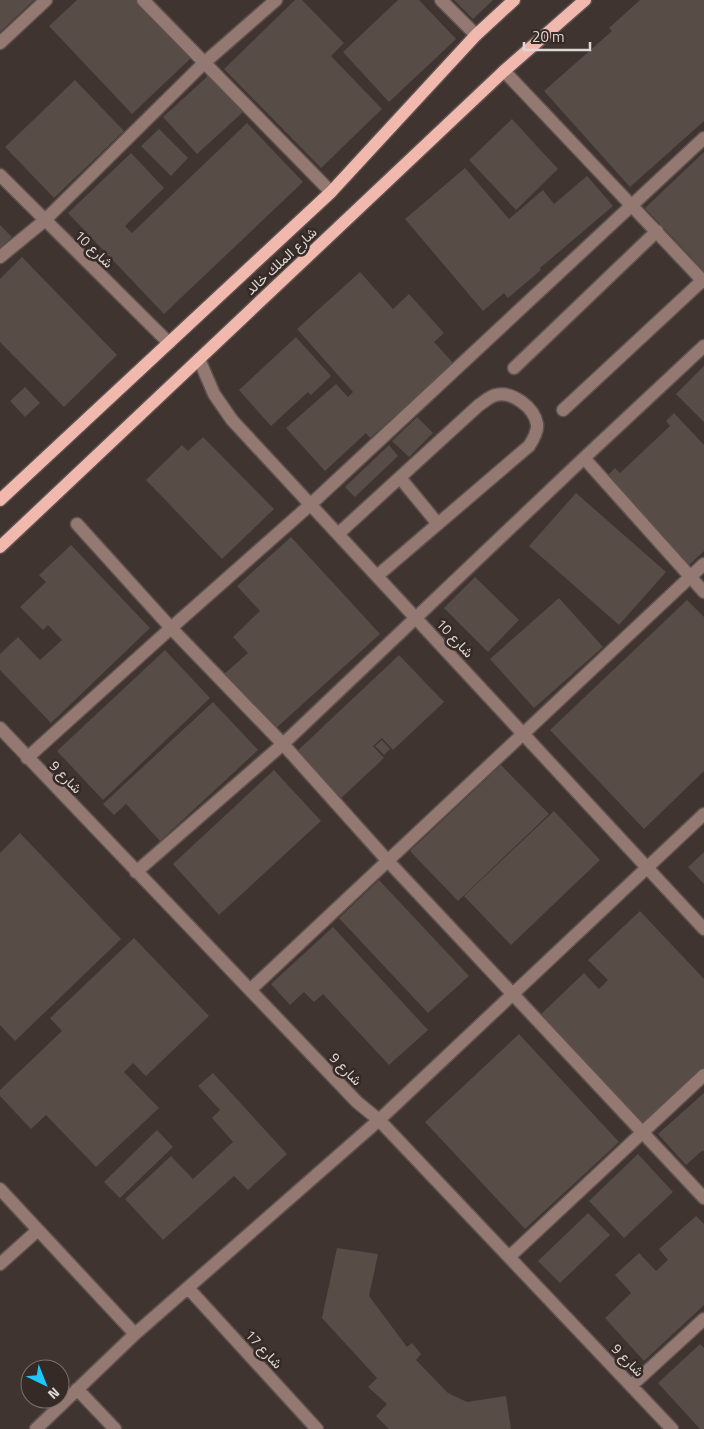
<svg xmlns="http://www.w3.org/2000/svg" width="704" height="1429" viewBox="0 0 704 1429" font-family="'Titillium Web',Vazirmatn,sans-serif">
  <rect width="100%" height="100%" fill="#403430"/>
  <!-- building -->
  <path fill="#584c47" d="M0,0H34L0,32Z
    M77,0H136L191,58L132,114L49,26Z
    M295,0H302L344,43L331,56L382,109L321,168L224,69Z
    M398,0H419L456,39L389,102L343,52Z
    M454,0H493L473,19Z
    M640,0H704V121L630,187L544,91L612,31L609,28Z
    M209,75L243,112L197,154L163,117Z
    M75,80L124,131L54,198L5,147Z
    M512,119L558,169L516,210L469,160Z
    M247,123L303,182L164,314L68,213L131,153L164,188L125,226L132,233Z
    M159,129L188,158L171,176L141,146Z
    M704,152V271L645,208Z
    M465,168L509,219L543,190L554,204L587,176L613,206L540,268L541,270L508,298L504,293L483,311L405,219Z
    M0,225L12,237L0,248Z
    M22,257L117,355L64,407L0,342V279Z
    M360,272L393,309L409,294L444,333L434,342L454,364L370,438L366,433L325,471L286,428L336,384L348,397L353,392L297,329Z
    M296,337L331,376L311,395L308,392L271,426L239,390Z
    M704,366V422L676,394Z
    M25,387L40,403L25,417L10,401Z
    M674,413L704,445V551L689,565L606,477L615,468L620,473L670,426L666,421Z
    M417,417L433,433L409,457L392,441Z
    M203,437L274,509L222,559L146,480L182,445L188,451Z
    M389,445L398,456L355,497L345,487Z
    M576,493L666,572L619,625L529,546Z
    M291,537L380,634L274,730L223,675L248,653L233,637L260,611L237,586Z
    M71,545L150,628L51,723L0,670V654L18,637L40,660L62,640L48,625L43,630L20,607L46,582L39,575Z
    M475,577L519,620L488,652L444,608Z
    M559,598L603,647L534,708L490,659Z
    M687,600L704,617V771L644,829L550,730Z
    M165,650L210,698L103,800L57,751Z
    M399,655L444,702L393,750L382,738L373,746L384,758L337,802L293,755Z
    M213,702L258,750L160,841L126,804L114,815L103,804Z
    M382,740L390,749L384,755L375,746Z
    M501,765L549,814L458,901L410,851Z
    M274,770L321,821L219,915L173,864Z
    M554,811L600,860L511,945L464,896Z
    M20,833L121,939L15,1041L0,1025V853Z
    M704,852V884L688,867Z
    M379,880L469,976L428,1013L339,918Z
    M640,911L704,979V1070L643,1127L538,1017L584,973L599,989L608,980L588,960Z
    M333,927L428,1030L389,1065L323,994L314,1002L304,992L290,1005L271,984Z
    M134,938L209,1016L146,1076L133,1063L124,1072L159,1108L96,1167L46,1115L31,1129L0,1096V1090L62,1031L50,1018Z
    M519,1034L619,1142L525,1229L425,1122Z
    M213,1073L287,1154L248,1190L234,1176L163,1240L125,1199L171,1156L193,1179L233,1142L212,1118L220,1110L198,1086Z
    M704,1093V1152L703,1150L686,1165L658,1134Z
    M157,1130L173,1147L120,1198L104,1182Z
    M638,1154L673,1192L624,1238L589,1201Z
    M588,1213L610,1235L560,1283L538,1261Z
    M696,1216L704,1224V1305L644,1361L605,1318L631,1293L615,1275L639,1253L656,1271L668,1260L659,1249Z
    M337,1248L378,1254L369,1296L407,1347L412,1343L421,1354L416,1360L448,1393L467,1402L506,1396L511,1429H389L376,1416L387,1404L368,1387L377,1378L322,1318Z
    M700,1344L704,1348V1429H700L658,1383Z"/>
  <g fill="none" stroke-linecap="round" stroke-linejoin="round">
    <defs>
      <path id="minor" d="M143,0L331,192
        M441,0L476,35
        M0,43L46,0
        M504,71L704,282
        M0,175L169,343
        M0,257L44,221L204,63L276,0
        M199,359L214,394L232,420L704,929
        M514,368L657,231
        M563,410L703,280
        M584,458L704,592
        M401,479L438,524
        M77,524L171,628L283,744L387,860L704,1198
        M338,534L479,405C484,402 490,396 496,395C512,391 534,407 537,424C538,431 533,440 529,446L377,576
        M0,728L357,1102L379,1120L672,1429
        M27,758L171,628L310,505L704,138
        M136,872L283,744L584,458L704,346
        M250,990L704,564
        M0,1189L135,1334
        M509,1257L704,1075
        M0,1264L38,1230
        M189,1289L317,1429
        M632,1385L704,1319
        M77,1389L115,1429
        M36,1429L135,1334L379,1120L704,814"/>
      <path id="major" d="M0,500L331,192L476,35L514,0
        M0,547L504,71L585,0"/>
    </defs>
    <!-- minor casing -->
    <use href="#minor" stroke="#5d514e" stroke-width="15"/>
    <!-- major casing -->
    <use href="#major" stroke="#5d514e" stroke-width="15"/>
    <!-- minor -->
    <use href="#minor" stroke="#947973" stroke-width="12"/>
    <!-- major -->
    <use href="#major" stroke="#f1b9ae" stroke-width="12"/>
  </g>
  <g text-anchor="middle" stroke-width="5" stroke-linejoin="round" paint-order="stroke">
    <!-- street labels -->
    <g font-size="14" fill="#dfd7d4" stroke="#352a26">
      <text transform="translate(94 249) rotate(44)" y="5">شارع 10</text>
      <text transform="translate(281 261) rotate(-43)" y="5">شارع الملك خالد</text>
      <text transform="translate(455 638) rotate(47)" y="5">شارع 10</text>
      <text transform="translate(66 777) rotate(46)" y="5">شارع 9</text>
      <text transform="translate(346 1069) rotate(46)" y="5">شارع 9</text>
      <text transform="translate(264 1349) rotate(47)" y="5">شارع 17</text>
      <text transform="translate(628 1360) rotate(46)" y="5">شارع 9</text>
    </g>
  </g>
  <!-- north arrow -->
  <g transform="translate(45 1384) rotate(137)"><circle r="24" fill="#352a26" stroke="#796f6c"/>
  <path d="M0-4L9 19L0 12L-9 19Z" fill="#1dc9fc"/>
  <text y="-8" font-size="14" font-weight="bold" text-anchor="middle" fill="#dfd7d4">N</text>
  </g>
  <!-- scale -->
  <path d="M524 42v8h66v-8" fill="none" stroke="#dfd7d4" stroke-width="2.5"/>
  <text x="532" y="42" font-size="15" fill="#dfd7d4" stroke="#352a26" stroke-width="4" paint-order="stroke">20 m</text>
</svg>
